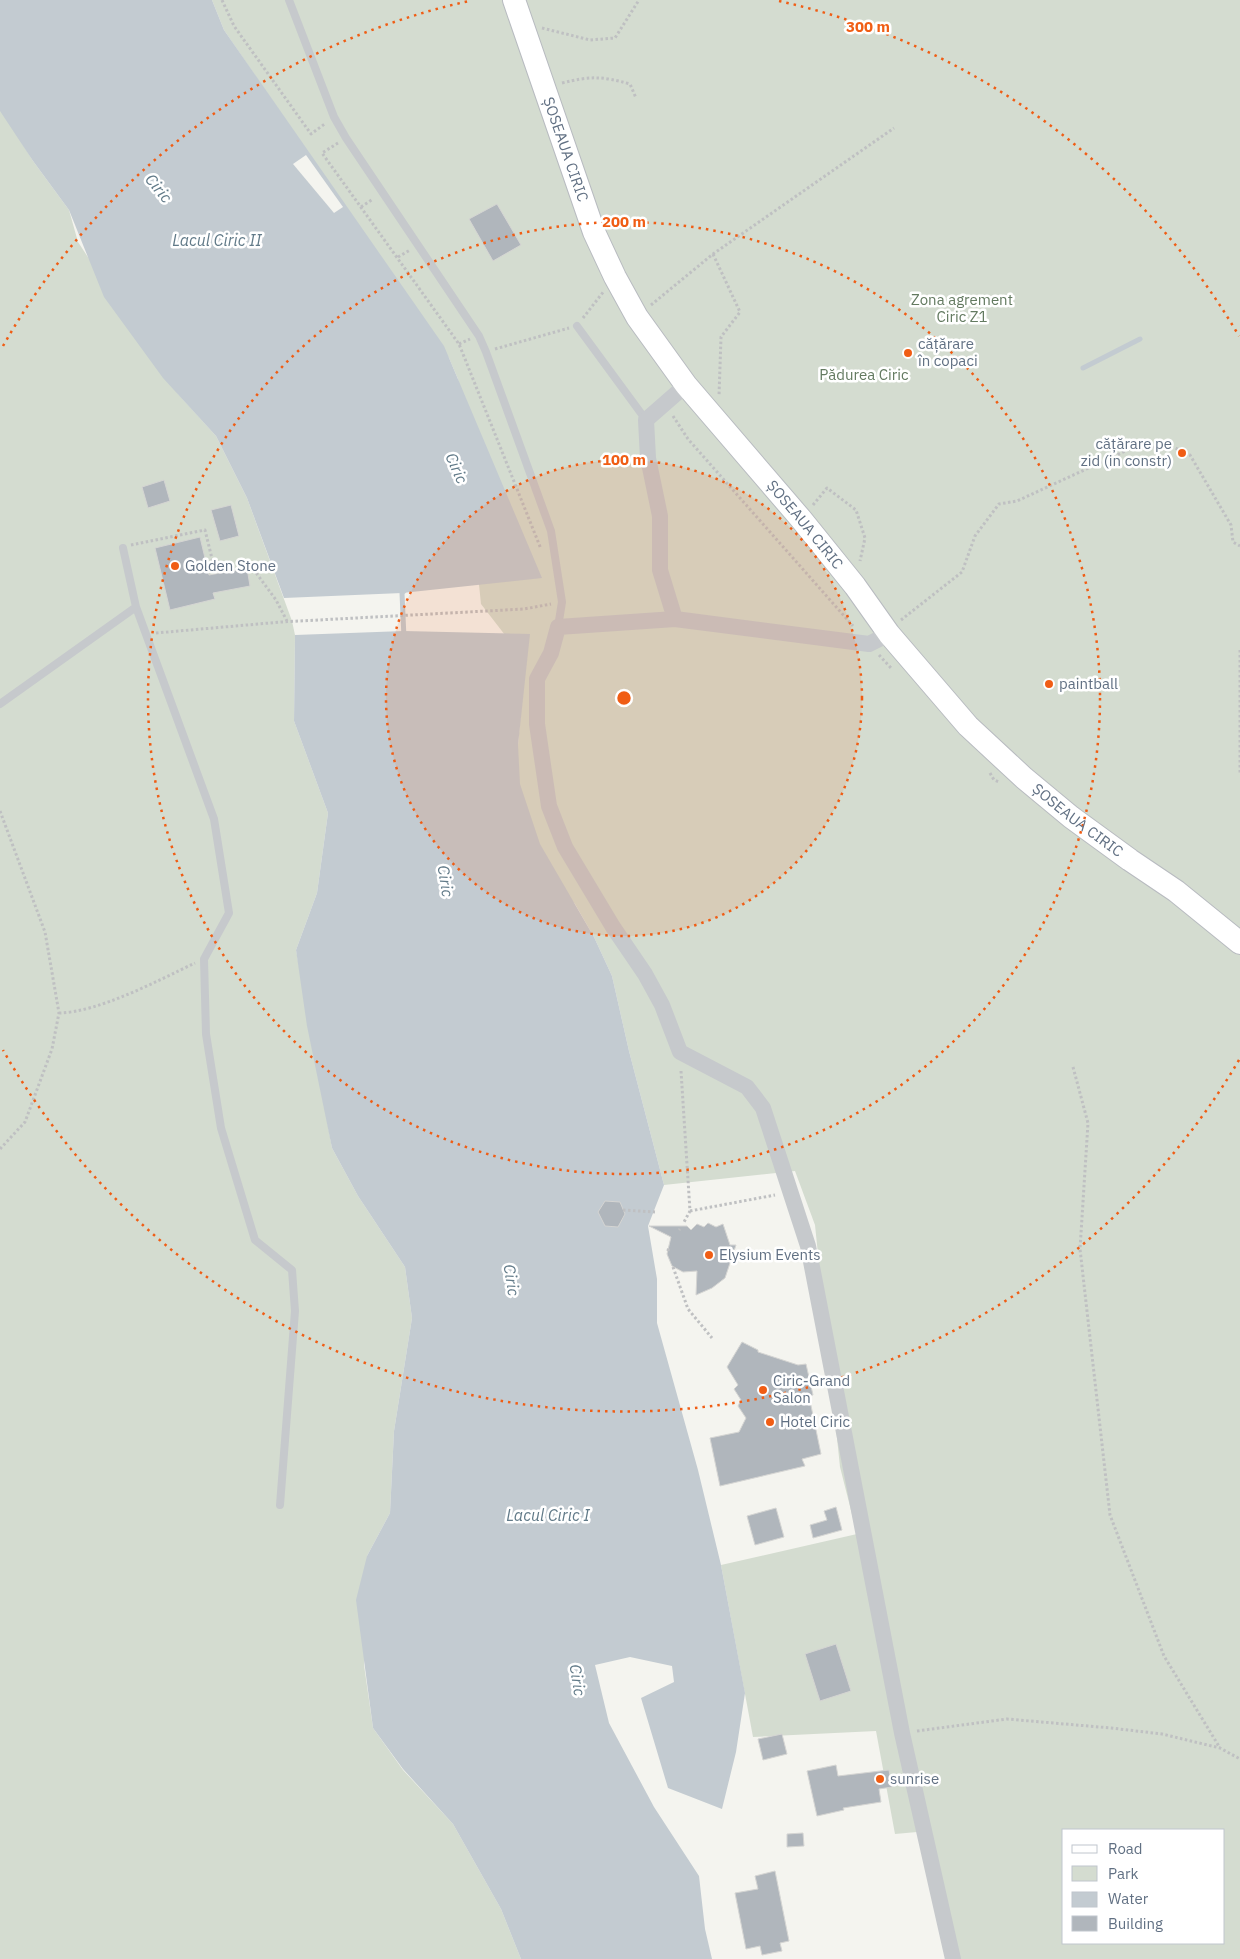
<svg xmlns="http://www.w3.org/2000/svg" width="1240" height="1959" viewBox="0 0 1240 1959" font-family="'IBM Plex Sans',sans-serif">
  <rect width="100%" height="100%" fill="#f4f4ef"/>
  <!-- green -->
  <path fill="#d4dcd0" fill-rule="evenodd" d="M212,0H1240V1959H946L928,1831L895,1834L876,1731L753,1737L721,1565L857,1534L840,1467L815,1225L795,1171L664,1185L629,1051L612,976L594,937L575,904L550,875L516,792L518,745L525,661L481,604L458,379L449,358L224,30ZM1064,1830H1224V1943H1064Z
    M0,107L33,161L69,210L78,242L178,394L216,436L247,498L292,621L295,635L294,721L328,813L317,893L296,950L332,1148L358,1196L405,1267L412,1318L394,1431L390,1513L367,1556L364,1665L373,1728L403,1770L453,1824L501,1909L521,1959H0Z"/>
  <!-- water -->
  <path fill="#c3cbd1" d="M0,0H212L224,30L444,346L542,578L402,593L284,598L247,498L216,436L163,378L104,297L69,210L33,161L0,111Z
    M404,631L530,634L518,745L520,784L540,844L594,937L612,976L629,1051L664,1185L648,1226L657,1279V1323L698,1470L721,1565L745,1693L736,1752L722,1809L668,1788L641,1698L674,1682L672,1666L630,1657L595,1665L609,1723L654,1807L699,1876L705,1929L712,1959H521L501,1909L453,1824L403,1769L373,1728L356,1600L367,1556L390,1513L394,1431L412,1318L405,1267L358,1196L332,1148L307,1026L296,950L317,893L328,813L294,721L295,635Z"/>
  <!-- pier -->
  <path fill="#f4f4ef" d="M306,155L343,207L334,213L293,164Z"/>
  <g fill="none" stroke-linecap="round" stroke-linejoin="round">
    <!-- stream -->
    <path stroke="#c3cbd1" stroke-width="5" d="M1083,368L1140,339
      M404,638L402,593L407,588"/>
  </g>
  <!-- building -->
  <path fill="#b0b6bc" stroke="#d5d5d3" d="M497,204L521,245L493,261L469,219Z
    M164,480L170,501L148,508L142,487Z
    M231,505L239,536L220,541L211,510Z
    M200,537L209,575L247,568L250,586L213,593L215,599L170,610L155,548Z
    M605,1201L620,1202L625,1214L618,1227L605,1226L598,1212Z
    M708,1223L716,1227L723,1224L730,1245H736L725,1278L712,1288L696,1295L697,1271L683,1272L672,1266L667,1254L671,1237L649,1226H687L691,1230L697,1224L704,1227Z
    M742,1342L758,1350V1352L798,1365L806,1364L813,1395L809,1396L821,1454L802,1459L805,1466L720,1486L710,1438L739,1432L746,1418L738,1406L741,1400L734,1389L738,1385L727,1367Z
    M836,1507L842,1530L813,1538L810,1525L827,1520L824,1511Z
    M776,1508L784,1537L755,1545L747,1516Z
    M836,1644L851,1691L820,1701L805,1654Z
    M782,1734L787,1754L763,1760L758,1739Z
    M836,1765L838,1776L889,1770L892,1787L879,1789L881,1802L843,1808L844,1810L817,1816L807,1771Z
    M803,1833L804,1846L787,1847V1834Z
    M775,1871L789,1941L780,1943L782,1951L762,1955L760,1946L746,1949L735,1893L758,1889L755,1876Z"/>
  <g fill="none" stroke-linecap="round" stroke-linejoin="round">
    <defs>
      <g id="secondary">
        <path id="s1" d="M514,0L594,232L615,277L637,317L686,385L801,519L855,586L889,634L968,726L1024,778L1071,817L1130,860L1176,891L1240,943"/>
      </g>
    </defs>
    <!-- secondary casing -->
    <use href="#secondary" stroke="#b8bbc0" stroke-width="24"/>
    <!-- path -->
    <path stroke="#bfc0c2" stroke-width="3" stroke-dasharray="2.5 2.5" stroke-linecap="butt" d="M222,0L234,26L311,134L326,123
      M542,28L590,40L615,38L639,0
      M562,83C590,76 602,76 630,84L636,98
      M338,143L322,153L459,344L541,549
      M361,207L373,199
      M713,254L740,312L721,337L719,396
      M398,257L410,250
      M651,305L713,254L894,128
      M583,318L604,291
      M459,344L470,339
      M495,349L569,328
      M673,416L688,439L853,626
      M813,505L827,488L856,510L865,538L860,561
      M131,545L205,530L215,571L249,563L276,600L287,621
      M901,620L962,572L975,536L999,504L1017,501L1132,448L1171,446L1190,455L1231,525L1233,542L1240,546
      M156,633L281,622L524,609L551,604
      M1240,650V773
      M879,655L891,668
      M990,773L994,780L999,782
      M0,811L45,932L59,1013L52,1049L25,1122L0,1149
      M59,1013C99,1012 157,981 195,963
      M1073,1067L1088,1123L1080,1249L1110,1515L1164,1656L1220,1748
      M681,1071L690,1211L684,1222
      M623,1210L655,1212
      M690,1211L775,1195
      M679,1230L680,1229
      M668,1251L669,1246
      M673,1267L688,1309L712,1338
      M917,1731L1007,1719L1111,1728L1162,1734L1220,1748L1240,1759"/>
    <!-- lane -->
    <path stroke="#c6c9cc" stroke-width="8" d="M289,0L334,117L346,138L479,336L486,352L551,531L562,602L558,627
      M577,326L646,420
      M136,607L214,819L229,913L204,959L206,1034L221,1128L255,1240L292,1270L295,1311L280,1505
      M0,704L136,607L123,548"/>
    <!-- street -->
    <path stroke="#c6c9cc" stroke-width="16" d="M675,619L660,570V516L648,458L646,420L686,385
      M889,634L869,644L675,619L558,627L551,653L537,679V724L549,806L565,847L613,927L645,974L662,1005L680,1052L747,1087L763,1108L808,1246L902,1733L953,1959"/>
    <!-- secondary -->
    <use href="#secondary" stroke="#fff" stroke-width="22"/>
  </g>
  <!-- distance rings -->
  <circle cx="624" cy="698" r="238" fill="#f05d14" fill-opacity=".12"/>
  <g fill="none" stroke="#f05d14" stroke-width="2.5" stroke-dasharray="2.5 5">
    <circle cx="624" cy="698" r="238"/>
    <circle cx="624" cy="698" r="476"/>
    <path d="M1239 1060A714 714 0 0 1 3 1050M3 346A714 714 0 0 1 469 1M779 1A714 714 0 0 1 1239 336"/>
  </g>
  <!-- markers -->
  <g fill="#f05d14" stroke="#fff" stroke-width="2">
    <circle cx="908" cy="353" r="5"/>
    <circle cx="1182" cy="453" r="5"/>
    <circle cx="175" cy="566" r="5"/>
    <circle cx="1049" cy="684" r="5"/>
    <circle cx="709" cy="1255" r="5"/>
    <circle cx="763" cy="1390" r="5"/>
    <circle cx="770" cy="1422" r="5"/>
    <circle cx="880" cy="1779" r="5"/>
  </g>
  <g text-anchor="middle" stroke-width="5" stroke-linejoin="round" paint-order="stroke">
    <!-- street labels -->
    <g font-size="15" fill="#617083" stroke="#fff">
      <text dy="5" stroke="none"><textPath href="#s1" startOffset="158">ȘOSEAUA CIRIC</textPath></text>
      <text dy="5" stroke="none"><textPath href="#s1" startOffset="608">ȘOSEAUA CIRIC</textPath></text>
      <text dy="5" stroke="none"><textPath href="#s1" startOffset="1012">ȘOSEAUA CIRIC</textPath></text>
    </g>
    <!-- park labels -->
    <g font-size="15" fill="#637a60" stroke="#fff">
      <text x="962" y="305">Zona agrement<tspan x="962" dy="17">Ciric Z1</tspan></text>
      <text x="864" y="380">Pădurea Ciric</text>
    </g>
    <!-- poi labels -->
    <g font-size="15" fill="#617083" stroke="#fff" text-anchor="start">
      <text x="918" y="349">cățărare<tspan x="918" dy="17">în copaci</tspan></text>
      <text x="1172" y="449" text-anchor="end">cățărare pe<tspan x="1172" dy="17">zid (in constr)</tspan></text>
      <text x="185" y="571">Golden Stone</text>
      <text x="1059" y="689">paintball</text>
      <text x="719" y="1260">Elysium Events</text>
      <text x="773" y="1386">Ciric-Grand<tspan x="773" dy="17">Salon</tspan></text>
      <text x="780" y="1427">Hotel Ciric</text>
      <text x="890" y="1784">sunrise</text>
    </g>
    <!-- water labels -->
    <g font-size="16" font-style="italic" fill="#617a88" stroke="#fff">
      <text transform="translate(159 188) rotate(51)" y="6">Ciric</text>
      <text x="217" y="246">Lacul Ciric II</text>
      <text transform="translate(457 468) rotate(66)" y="6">Ciric</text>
      <text transform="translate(446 881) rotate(81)" y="6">Ciric</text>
      <text transform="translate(512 1280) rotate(81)" y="6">Ciric</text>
      <text x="548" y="1521">Lacul Ciric I</text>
      <text transform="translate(578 1680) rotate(81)" y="6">Ciric</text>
    </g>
  </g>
  <circle cx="624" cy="698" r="8" fill="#f05d14" stroke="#fff" stroke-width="2.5"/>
  <g font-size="15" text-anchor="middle" font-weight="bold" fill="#f05d14" stroke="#fff" stroke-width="5" stroke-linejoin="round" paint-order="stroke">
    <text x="868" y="32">300 m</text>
    <text x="624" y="227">200 m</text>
    <text x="624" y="465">100 m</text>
  </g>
  <!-- legend -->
  <rect x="1062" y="1829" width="162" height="115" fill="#ffffff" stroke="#c0c6cd"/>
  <rect x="1072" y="1845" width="25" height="8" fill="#ffffff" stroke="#c0c6cd"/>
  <text x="1108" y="1854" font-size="15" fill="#617083">Road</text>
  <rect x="1072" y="1866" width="25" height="15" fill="#d4dcd0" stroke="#c0c6cd"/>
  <text x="1108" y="1879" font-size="15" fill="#617083">Park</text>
  <rect x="1072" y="1892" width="25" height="15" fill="#c3cbd1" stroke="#c0c6cd"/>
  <text x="1108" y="1904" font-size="15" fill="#617083">Water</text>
  <rect x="1072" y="1916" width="25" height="15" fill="#b0b6bc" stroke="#c0c6cd"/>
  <text x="1108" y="1929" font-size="15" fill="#617083">Building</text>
</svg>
